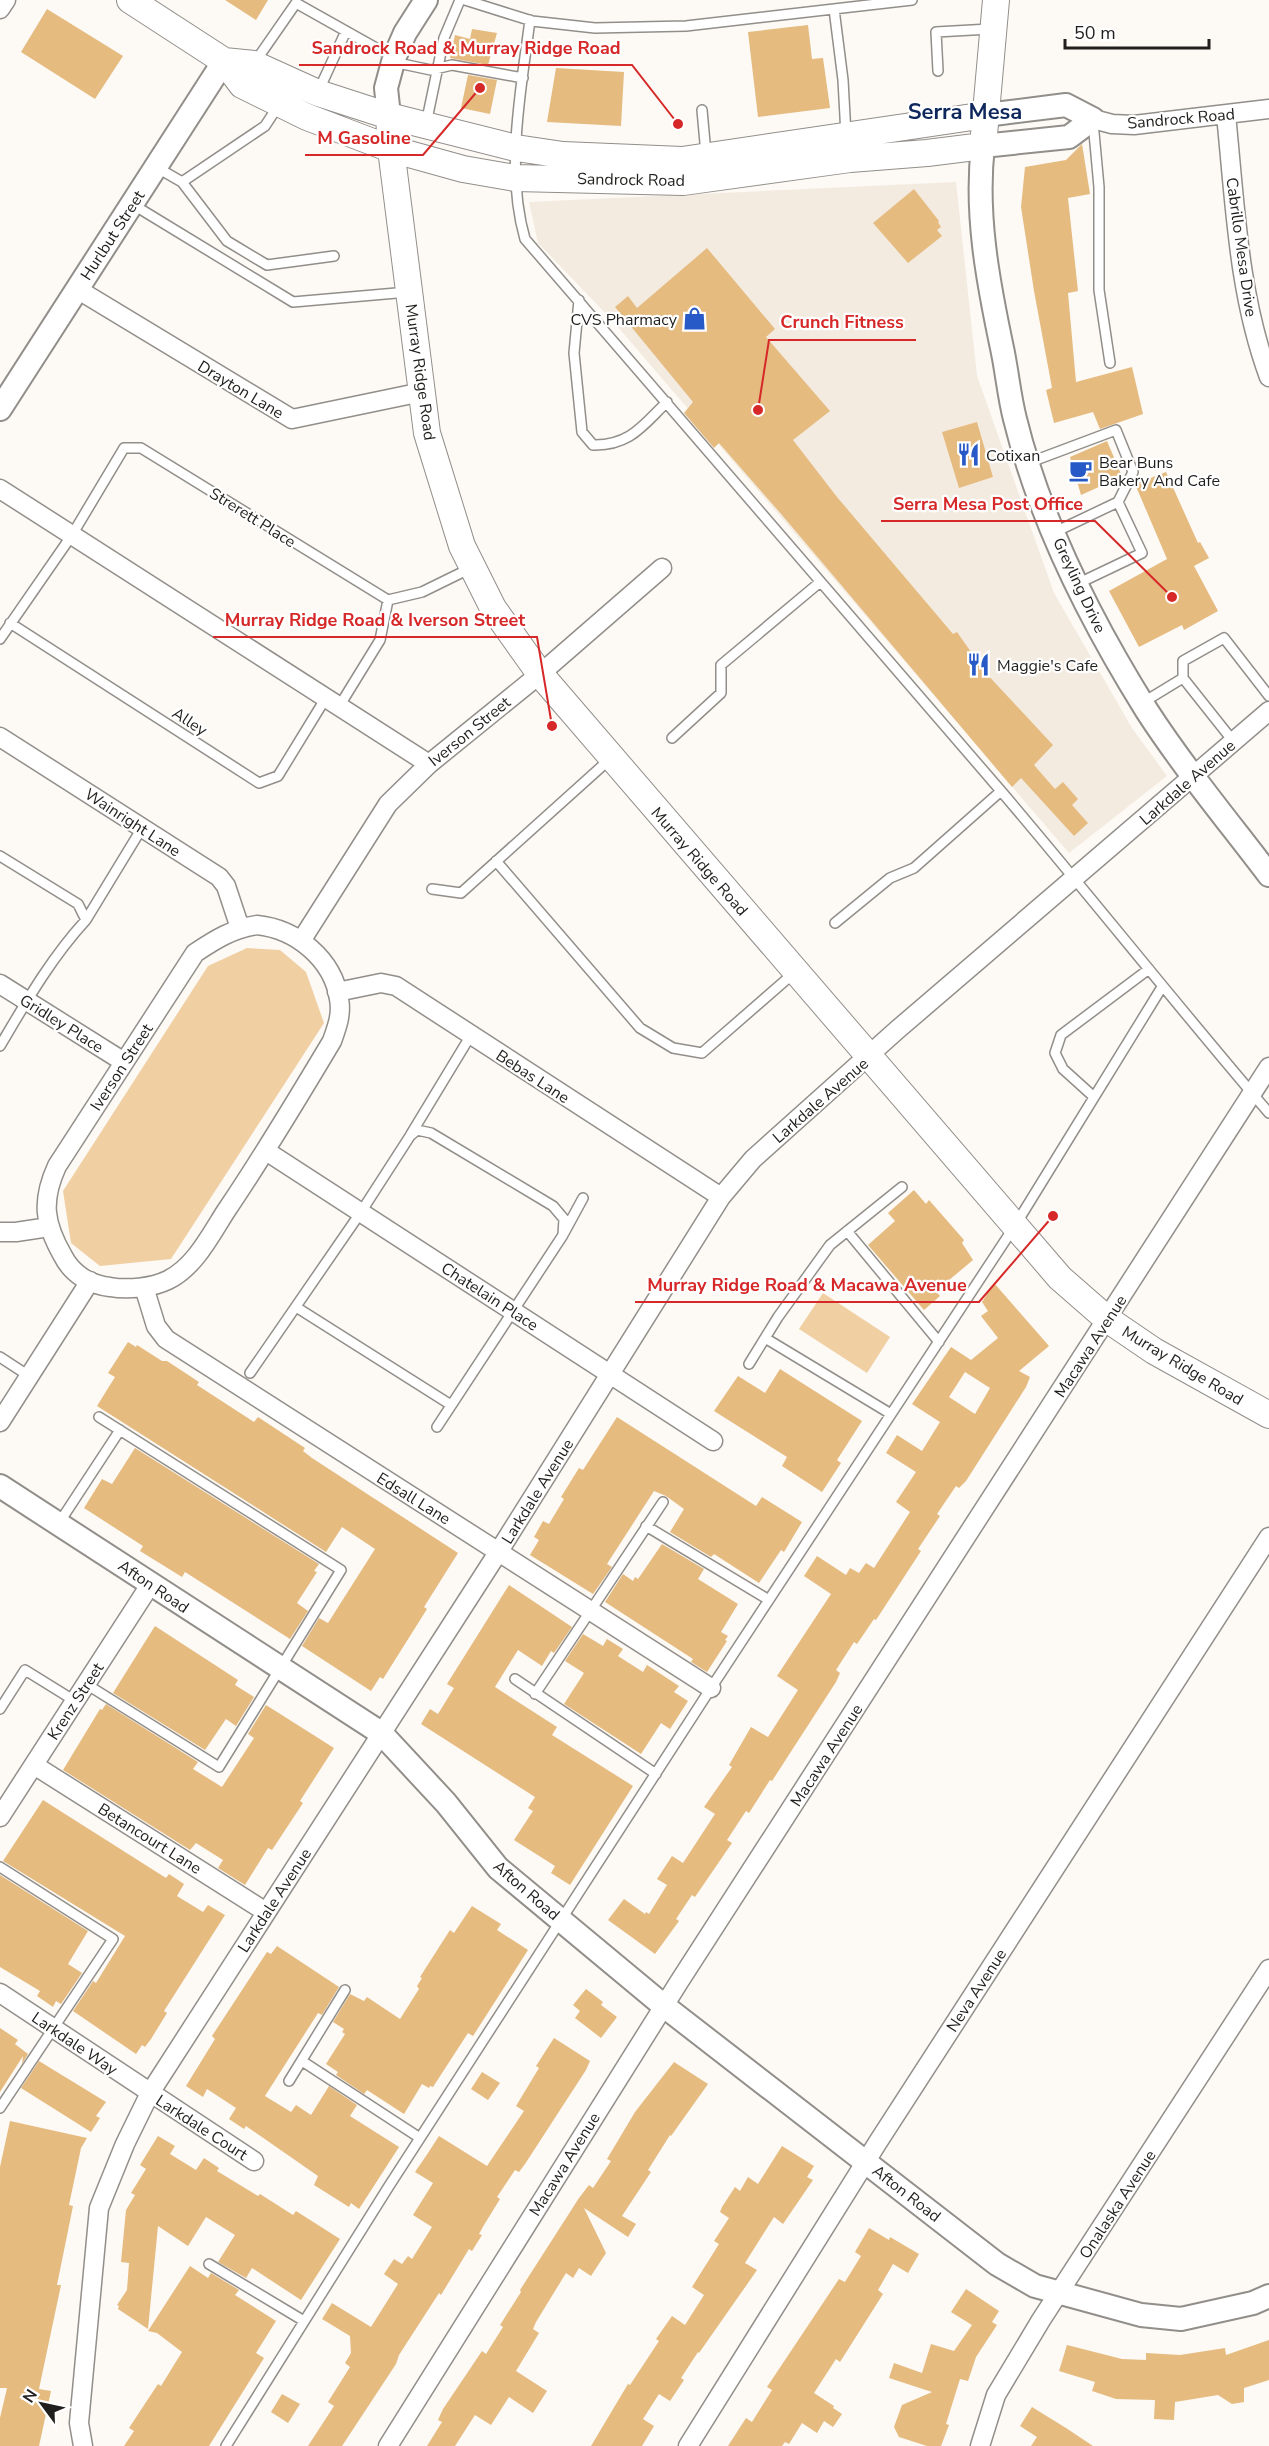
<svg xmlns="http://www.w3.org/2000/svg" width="1269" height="2446" viewBox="0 0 1269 2446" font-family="'Nunito Sans',sans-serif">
  <rect width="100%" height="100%" fill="#fdf9f4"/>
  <!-- built -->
  <path fill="#f4ebe0" d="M956,182L977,376L1054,593L1132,728L1167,776L1069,853L611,319L538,243L529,202Z"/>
  <!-- green -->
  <path fill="#f0cfa3" d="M247,948L280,950L306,972L324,1023L171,1259L100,1266L71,1243L63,1191L208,966Z
    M823,1293L890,1337L867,1373L799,1329Z"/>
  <!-- building -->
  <path fill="#e5bb80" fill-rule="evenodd" d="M225,0H268L256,20Z
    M47,9L123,56L95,99L21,52Z
    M808,25L812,59L823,58L830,108L758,117L748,32Z
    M472,29L497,33L488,65L450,58L455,35L470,39Z
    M556,68L624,72L621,126L547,122Z
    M468,75L497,80L490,114L461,108Z
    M1082,144L1090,194L1068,198L1078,291L1068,293L1076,382L1132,367L1143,414L1100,429L1093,412L1054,423L1046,390L1052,388L1034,291L1021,207L1025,167L1066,160Z
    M914,189L939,221L938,222L941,227L937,230L942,236L908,263L873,223Z
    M707,248L775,329L766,337L830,411L793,440L837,497L953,634L957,632L985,672L1053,745L1034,765L1055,789L1063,782L1078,799L1072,805L1088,823L1074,836L1021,778L1012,787L782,515L719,443L714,448L684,413L693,402L615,307L628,296L637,308Z
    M977,422L993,477L959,488L942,432Z
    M1107,441L1121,474L1100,482L1101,486L1081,495L1070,457Z
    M1166,472L1198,543L1200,542L1209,558L1194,566L1218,611L1184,630L1182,625L1139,647L1109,591L1167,559L1135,484Z
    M914,1190L926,1204L929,1200L964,1240L962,1243L973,1260L936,1291L940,1296L924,1310L868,1245L895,1221L888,1213Z
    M994,1283L1049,1346L1019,1371L1030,1377L1026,1387L966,1481L959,1488L956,1486L937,1514L940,1516L918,1549L921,1551L876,1620L874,1619L857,1644L854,1642L836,1670L840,1673L836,1682L772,1781L770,1780L749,1813L746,1811L727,1840L732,1843L695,1897L692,1895L676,1919L679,1921L655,1954L608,1920L624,1899L645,1914L646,1912L649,1914L667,1885L657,1879L672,1856L683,1863L715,1814L704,1807L732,1767L729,1765L751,1727L768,1737L798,1690L777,1676L831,1594L804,1576L817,1556L846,1575L850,1568L859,1573L866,1563L874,1568L910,1512L896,1502L916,1472L886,1453L897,1435L922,1451L940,1422L912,1404L951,1347L971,1360L998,1338L981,1316L988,1311L982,1302ZM965,1372L990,1388L975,1414L949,1397Z
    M128,1342L136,1347L137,1345L162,1361H167L199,1382L197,1385L254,1422L258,1417L305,1448L303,1451L312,1458L458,1553L424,1607L427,1609L383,1679L380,1677L371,1691L302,1646L319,1618L328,1623L375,1549L342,1527L326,1552L97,1406L115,1377L108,1373Z
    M780,1369L862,1421L837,1460L841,1463L822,1492L782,1466L787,1457L714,1411L738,1376L765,1393Z
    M617,1417L756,1506L762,1497L802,1522L784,1552L781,1550L759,1583L714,1554L711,1557L670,1532L684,1509L666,1496L654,1491L607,1564L612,1567L593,1594L530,1555L539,1540L534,1537L543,1521L549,1524L564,1499L561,1497L579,1468L583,1470Z
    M135,1448L319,1564L314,1571L317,1572L297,1603L308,1611L290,1639L185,1572L182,1577L140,1551L143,1546L84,1508L102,1479L112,1484Z
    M662,1544L704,1569L698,1579L738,1604L721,1632L728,1636L725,1640L727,1641L707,1672L691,1662L693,1659L605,1602L623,1574L633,1581L635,1577L638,1579Z
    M509,1585L572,1627L554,1653L551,1651L542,1666L518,1650L495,1687L557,1727L552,1735L633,1786L570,1885L551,1873L555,1866L514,1840L533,1811L528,1808L535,1797L421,1724L430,1709L438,1714L454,1688L447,1684Z
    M155,1626L238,1680L235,1685L254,1697L236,1726L226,1719L205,1750L113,1693Z
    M583,1634L603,1646L607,1639L623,1649L618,1656L643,1672L647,1665L679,1686L674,1692L688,1701L670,1729L661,1723L641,1754L564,1704L584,1673L565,1661Z
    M106,1704L198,1762L193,1769L222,1787L254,1738L248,1734L266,1705L334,1748L300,1801L303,1803L272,1850L268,1848L245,1885L218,1868L223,1860L196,1843L190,1850L63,1770L100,1709L102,1710Z
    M43,1800L166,1878L169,1874L184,1884L177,1896L203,1912L208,1905L225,1915L164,2011L167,2013L151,2039L145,2047L142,2045L136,2054L73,2011L93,1981L96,1983L125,1936L3,1861Z
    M0,1875L88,1931L68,1964L82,1973L61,2004L56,2001L53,2007L37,1996L40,1991L0,1967Z
    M472,1906L501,1924L497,1930L528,1950L473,2036L468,2033L433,2087L430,2086L429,2088L422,2084L404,2114L367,2090L364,2094L336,2075L338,2072L326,2064L345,2034L342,2032L344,2029L333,2022L350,1994L364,2001L367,1997L400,2019L419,1989L417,1986L422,1978L420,1977L450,1930L454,1933Z
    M277,1946L339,1987L322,2015L318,2013L265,2096L291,2112L296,2105L311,2115L329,2086L357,2105L350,2116L399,2147L359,2209L351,2203L349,2207L314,2185L318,2176L246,2126L244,2129L229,2119L236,2108L207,2089L203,2097L186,2086L215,2039L212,2036L267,1952L271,1954Z
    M586,1989L603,2002L601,2005L617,2017L601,2038L575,2018L580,2011L573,2005Z
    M0,2028L18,2040L15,2044L28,2054L22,2064L23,2056L0,2092Z
    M554,2038L590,2061L586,2070L525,2164L519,2172L515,2170L497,2197L500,2199L484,2225L479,2234L482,2235L472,2251L469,2249L441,2295L439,2293L399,2355L396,2364L342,2446H308L334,2406L328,2402L350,2367L345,2363L351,2353L350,2336L322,2319L332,2303L371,2327L398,2284L384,2274L394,2259L402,2264L408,2256L412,2259L432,2227L413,2215L433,2183L415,2172L426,2156L439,2136L487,2166L524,2111L516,2106L539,2068L536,2066Z
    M39,2061L106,2102L96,2116L100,2118L91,2132L21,2088Z
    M674,2062L708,2084L671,2136L670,2135L648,2170L651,2172L622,2216L636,2224L628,2237L584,2208L606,2253L591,2276L579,2268L573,2278L566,2273L536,2322L533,2329L539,2333L516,2371L547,2391L533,2413L509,2397L491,2425L475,2415L455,2446H427L442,2422L438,2420L443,2409L482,2351L486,2354L503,2327L500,2325L521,2292L520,2290L579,2198L589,2185L593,2188L611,2161L607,2159L635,2112Z
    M482,2072L500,2083L488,2100L471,2089Z
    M10,2121L87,2138L81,2148L69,2205L73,2206L57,2285H61L39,2389L51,2391L39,2446H0V2418L7,2388H0V2167Z
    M158,2136L175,2146L170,2154L196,2170L204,2158L219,2168L217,2171L258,2196L260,2194L293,2215L296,2211L340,2239L301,2300L252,2268L246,2278L218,2262L235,2235L206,2217L188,2246L158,2226L148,2329L118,2309L119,2306L117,2305L127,2290L129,2263L121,2262L126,2210L135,2195L131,2193L146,2169L140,2165Z
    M782,2146L814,2166L807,2177L813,2180L783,2224L774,2217L745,2263L757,2270L748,2283L699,2353L698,2352L681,2378L684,2380L670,2401L659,2394L643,2419L654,2426L642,2446H591L628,2384L630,2385L659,2341L656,2339L672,2316L685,2325L704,2295L692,2287L719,2244L714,2241L729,2218L720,2212L722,2207L735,2187L740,2191L748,2177L758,2184Z
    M869,2228L889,2240L890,2237L919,2254L908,2273L893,2264L878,2290L883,2294L840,2362L836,2359L814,2393L834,2406L833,2408L842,2414L833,2427L824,2421L817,2433L802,2423L789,2444L785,2442L782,2446H728L746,2418L752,2422L772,2390L767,2387L839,2279L845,2282L861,2256L855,2252Z
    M190,2266L208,2278L211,2273L239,2290L235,2295L276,2321L256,2353L264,2358L209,2446H124L134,2431L129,2428L158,2384L161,2386L182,2352L157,2333L148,2331Z
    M966,2289L999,2311L992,2322L997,2325L976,2357L968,2381L960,2379L946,2424L949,2425L941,2446H927L899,2437L894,2427L902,2405L932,2392L889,2378L894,2363L922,2373L931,2344L954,2351L972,2325L951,2312Z
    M1269,2340V2380L1244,2388V2402L1232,2404L1218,2395L1175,2402L1174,2420L1154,2419L1155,2400L1116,2399L1092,2391L1095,2382L1059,2371L1067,2345L1122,2359L1146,2360V2353L1180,2355L1225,2348L1226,2355Z
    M282,2394L300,2404L288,2423L271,2412Z
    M1032,2407L1066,2428L1093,2446H1031L1037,2437L1020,2426Z"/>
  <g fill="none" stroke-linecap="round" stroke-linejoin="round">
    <defs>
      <path id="service" d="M465,0L532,21L595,28L686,26L912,0
        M834,9L843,80L846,135
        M530,20C521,90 505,170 525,239L1001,791C1092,898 1178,1007 1269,1113
        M255,62L296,3L376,48L395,56
        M393,62L431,70L452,65L523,78
        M938,71L936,32L990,29
        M318,92L346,31
        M278,106L265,126L182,182L227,241L267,265L334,256
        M702,110L706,154
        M1093,122L1099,187V290L1110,363
        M426,124L444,38L460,0
        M156,167L182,182
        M132,204L293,302L408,292
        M579,300L574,353L582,432L593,445C630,446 643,425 667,402
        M1028,463L1116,430L1133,472L1118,502
        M1055,532L1118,502L1142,553L1077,584
        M10,623L259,783L278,776L327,696
        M0,639L72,535L124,448H141L388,600L422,592L471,568
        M1183,678L1233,741
        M1142,703L1183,678V661L1224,638L1269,696
        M340,705L380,640L388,600
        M672,738L721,693V665L819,583
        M0,856L78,904L86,920C51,958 26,1002 0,1046
        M496,861L640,1028L673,1048L702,1053L795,972
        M432,889L461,893L610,759
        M86,920L142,828
        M835,923L890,878L914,868L1001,791
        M1094,1097L1063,1069L1055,1053L1061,1035L1149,969
        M411,1134L471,1035
        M847,1231L939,1342
        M564,1233L583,1198
        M296,1307L451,1405
        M765,1338L891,1414
        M0,1357L29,1376
        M749,1364L778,1317L830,1245L902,1187
        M250,1373L361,1212L410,1136L417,1130L431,1133L553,1206L564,1219L563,1235L437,1427
        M59,1523L120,1430
        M646,1526L769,1600
        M515,1679L656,1774
        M86,1684L219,1767L341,1570L99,1417
        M535,1694L663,1502
        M0,1709L25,1670L75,1701
        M0,1867L113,1939L0,2108
        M302,2061L420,2138
        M289,2081L345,1990
        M209,2264L304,2321
        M226,2446L389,2186L711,1688L1016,1224L1162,987"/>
      <path id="minor" d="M0,9L6,0
        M1226,115C1235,202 1238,294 1269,377
        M1093,119L1112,124L1134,125L1269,109
        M77,289L292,419L422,392
        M0,489L429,764
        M0,737L219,877L226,886L240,928
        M257,925C296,929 333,959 339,999C342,1014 337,1027 332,1041C298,1098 264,1155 226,1211C211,1234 195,1267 168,1280C152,1288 127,1290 110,1287C90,1285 72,1274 63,1256C44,1223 41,1201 57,1166L195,953C216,939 232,929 257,925Z
        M301,941L388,804L429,764L540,674L662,568
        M0,984L124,1062
        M337,992L381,983L396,986L721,1197
        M266,1151L713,1441
        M0,1232H16L49,1227
        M144,1287L156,1326L166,1339L711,1688
        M0,1422L90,1281
        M34,1765L266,1912
        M0,1817L150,1585
        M0,1993L254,2161
        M83,2446L79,2423L99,2208L125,2144L150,2093L499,1551L721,1197L753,1159L897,1030L1269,711
        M388,2446L679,1982L1269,1067
        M688,2446L878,2142L1269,1537
        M980,2446L996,2395L1041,2320L1269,1969"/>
      <path id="tertiary" d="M395,56L405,33L426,0
        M986,115L1066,105L1093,119L1069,137L983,146C975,213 988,282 1002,348C1007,371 1009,396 1015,419C1040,521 1092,623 1147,711C1184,768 1228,821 1269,875
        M389,116L386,88L393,62
        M0,409L224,61
        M0,1486L381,1733L446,1803L498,1868L664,2006L997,2264L1035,2286L1141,2315L1181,2319L1253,2303L1269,2296"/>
      <path id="secondary" d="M130,0L224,61L242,85L307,117L391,149L463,169L515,178L683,182L850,159L927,153L983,146L996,0
        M224,61L254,64L318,93L389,116L516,148L563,155L682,160L986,115
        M389,116L391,149L427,433L462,546L493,608L540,674L1060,1278L1107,1319L1154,1351L1269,1415"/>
    </defs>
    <!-- service casing -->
    <use href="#service" stroke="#928e8a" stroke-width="12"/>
    <!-- minor casing -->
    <use href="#minor" stroke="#928e8a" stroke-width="21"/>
    <!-- tertiary casing -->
    <use href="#tertiary" stroke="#928e8a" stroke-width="26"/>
    <!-- secondary casing -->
    <use href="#secondary" stroke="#928e8a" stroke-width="28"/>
    <!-- service -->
    <use href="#service" stroke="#fff" stroke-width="9"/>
    <!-- minor -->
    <use href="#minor" stroke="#fff" stroke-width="18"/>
    <!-- tertiary -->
    <use href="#tertiary" stroke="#fff" stroke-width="22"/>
    <!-- secondary -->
    <use href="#secondary" stroke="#fff" stroke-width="26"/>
  </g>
  <!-- icons -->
  <defs>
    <symbol id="shop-bare" viewBox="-9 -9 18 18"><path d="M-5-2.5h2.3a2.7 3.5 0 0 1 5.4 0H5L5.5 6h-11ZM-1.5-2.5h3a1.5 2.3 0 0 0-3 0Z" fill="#275ac7" stroke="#fff" stroke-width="2.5" paint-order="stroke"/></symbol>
    <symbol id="restaurant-bare" viewBox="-9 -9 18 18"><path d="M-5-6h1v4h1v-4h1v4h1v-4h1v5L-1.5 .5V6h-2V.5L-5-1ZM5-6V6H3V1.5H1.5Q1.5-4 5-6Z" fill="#275ac7" stroke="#fff" stroke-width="2.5" paint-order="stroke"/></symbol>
    <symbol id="cafe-bare" viewBox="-9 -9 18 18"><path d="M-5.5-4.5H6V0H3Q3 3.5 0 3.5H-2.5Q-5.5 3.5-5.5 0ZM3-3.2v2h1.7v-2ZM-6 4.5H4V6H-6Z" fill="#275ac7" stroke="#fff" stroke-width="2.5" paint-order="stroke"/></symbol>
  </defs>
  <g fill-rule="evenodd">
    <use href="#shop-bare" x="678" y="302" width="33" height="33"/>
    <use href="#restaurant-bare" x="952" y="438" width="33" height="33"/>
    <use href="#cafe-bare" x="1064" y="454" width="33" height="33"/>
    <use href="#restaurant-bare" x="962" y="648" width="33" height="33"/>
  </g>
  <g text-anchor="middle" stroke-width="4.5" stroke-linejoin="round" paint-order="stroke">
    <!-- street labels -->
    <g font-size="16" fill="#201f1d" stroke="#fff">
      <text transform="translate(1181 118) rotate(-5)" y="6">Sandrock Road</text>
      <text transform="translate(631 179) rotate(1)" y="6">Sandrock Road</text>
      <text transform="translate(112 235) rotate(-57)" y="6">Hurlbut Street</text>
      <text transform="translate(1242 247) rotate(82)" y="6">Cabrillo Mesa Drive</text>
      <text transform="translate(421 372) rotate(82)" y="6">Murray Ridge Road</text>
      <text transform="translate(241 389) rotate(31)" y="6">Drayton Lane</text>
      <text transform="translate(253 517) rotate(32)" y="6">Strerett Place</text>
      <text transform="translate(1080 585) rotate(65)" y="6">Greyling Drive</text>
      <text transform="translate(190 721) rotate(33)" y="6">Alley</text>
      <text transform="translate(469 731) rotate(-39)" y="6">Iverson Street</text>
      <text transform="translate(1187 782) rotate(-41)" y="6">Larkdale Avenue</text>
      <text transform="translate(133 822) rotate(33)" y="6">Wainright Lane</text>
      <text transform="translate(700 861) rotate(49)" y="6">Murray Ridge Road</text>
      <text transform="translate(62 1023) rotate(32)" y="6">Gridley Place</text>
      <text transform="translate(121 1067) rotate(-57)" y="6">Iverson Street</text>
      <text transform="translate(533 1076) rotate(33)" y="6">Bebas Lane</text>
      <text transform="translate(820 1100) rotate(-41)" y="6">Larkdale Avenue</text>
      <text transform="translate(490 1296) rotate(33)" y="6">Chatelain Place</text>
      <text transform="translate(1090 1346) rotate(-57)" y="6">Macawa Avenue</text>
      <text transform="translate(1183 1365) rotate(31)" y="6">Murray Ridge Road</text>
      <text transform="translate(537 1491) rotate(-58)" y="6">Larkdale Avenue</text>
      <text transform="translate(414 1498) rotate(32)" y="6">Edsall Lane</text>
      <text transform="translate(154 1586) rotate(34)" y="6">Afton Road</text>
      <text transform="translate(75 1701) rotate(-57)" y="6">Krenz Street</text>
      <text transform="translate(826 1755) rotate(-57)" y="6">Macawa Avenue</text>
      <text transform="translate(150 1838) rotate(32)" y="6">Betancourt Lane</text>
      <text transform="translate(527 1890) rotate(41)" y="6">Afton Road</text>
      <text transform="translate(274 1900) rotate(-57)" y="6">Larkdale Avenue</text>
      <text transform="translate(976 1990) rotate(-57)" y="6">Neva Avenue</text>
      <text transform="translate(75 2043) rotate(34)" y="6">Larkdale Way</text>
      <text transform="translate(202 2127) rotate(33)" y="6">Larkdale Court</text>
      <text transform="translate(564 2164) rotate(-58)" y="6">Macawa Avenue</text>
      <text transform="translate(907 2193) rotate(38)" y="6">Afton Road</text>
      <text transform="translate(1117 2204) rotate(-57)" y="6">Onalaska Avenue</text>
    </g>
    <!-- poi labels -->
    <g font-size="16" fill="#201f1d" stroke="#fff" text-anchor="start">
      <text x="677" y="325" text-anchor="end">CVS Pharmacy</text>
      <text x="986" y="461">Cotixan</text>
      <text x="1099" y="468">Bear Buns<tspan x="1099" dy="18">Bakery And Cafe</tspan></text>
      <text x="997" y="671">Maggie's Cafe</text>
    </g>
    <!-- district labels -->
    <g font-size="22" font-weight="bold" fill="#0e275c" stroke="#fff">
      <text x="965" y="119">Serra Mesa</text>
    </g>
  </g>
  <!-- callouts -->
  <path fill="none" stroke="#d62828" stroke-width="2" d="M678 124L632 65H299M480 88L423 155H305M758 410L769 340H916M1172 597L1095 521H881M552 726L537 637H213M1053 1216L979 1302H635"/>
  <g fill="#d62828" stroke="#fff" stroke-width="2">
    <circle cx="678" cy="124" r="6"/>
    <circle cx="480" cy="88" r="6"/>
    <circle cx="758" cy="410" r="6"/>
    <circle cx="1172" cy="597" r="6"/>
    <circle cx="552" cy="726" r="6"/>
    <circle cx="1053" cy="1216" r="6"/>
  </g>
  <g font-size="18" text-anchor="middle" font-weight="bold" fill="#d62828" stroke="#fff" stroke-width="4.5" stroke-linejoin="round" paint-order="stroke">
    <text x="466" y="54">Sandrock Road &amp; Murray Ridge Road</text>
    <text x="364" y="144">M Gasoline</text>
    <text x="842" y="328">Crunch Fitness</text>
    <text x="988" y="510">Serra Mesa Post Office</text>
    <text x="375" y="626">Murray Ridge Road &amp; Iverson Street</text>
    <text x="807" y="1291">Murray Ridge Road &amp; Macawa Avenue</text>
  </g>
  <!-- north arrow -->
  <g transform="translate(42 2404) rotate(303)" stroke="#ffffff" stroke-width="4.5" paint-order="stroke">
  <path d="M0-4.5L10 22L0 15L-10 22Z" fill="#201f1d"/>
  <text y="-9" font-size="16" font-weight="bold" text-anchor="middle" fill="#201f1d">N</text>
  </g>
  <!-- scale -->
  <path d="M1065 39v9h144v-9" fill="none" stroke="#201f1d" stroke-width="3"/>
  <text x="1074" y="39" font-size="18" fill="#201f1d" stroke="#ffffff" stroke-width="4.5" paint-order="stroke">50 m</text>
</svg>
